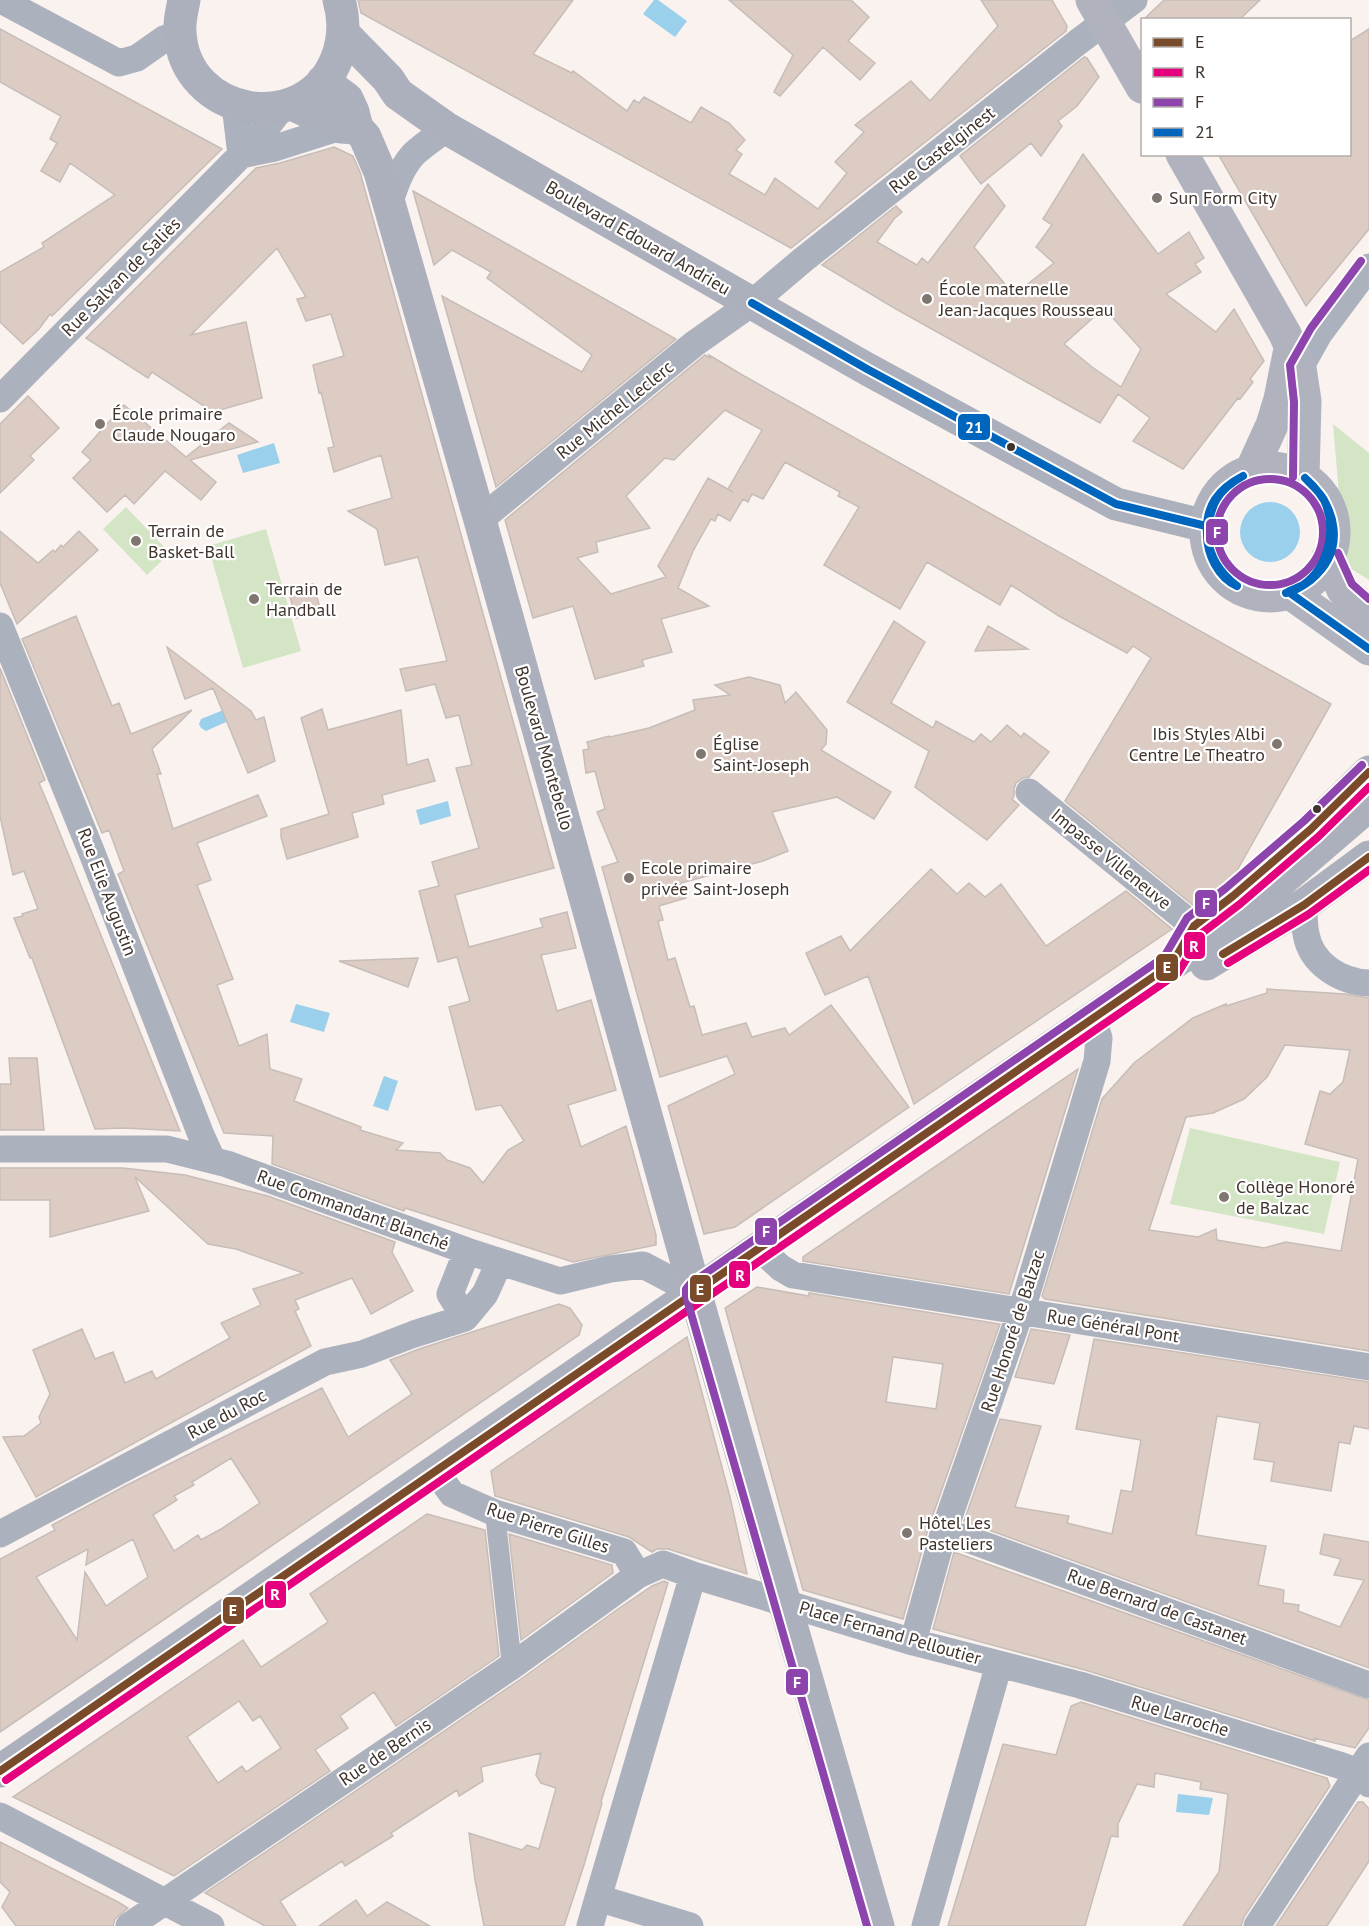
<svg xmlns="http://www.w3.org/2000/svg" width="1369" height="1926" viewBox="0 0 1369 1926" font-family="'PT Sans',sans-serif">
  <rect width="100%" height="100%" fill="#faf2ee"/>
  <!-- green -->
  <path fill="#d4e5c6" d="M1333,424L1369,453V580L1345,565Z
    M126,507L170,553L147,575L103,529Z
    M266,529L301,651L243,668L208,546Z
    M1190,1128L1340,1162L1324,1234L1170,1204Z"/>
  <!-- water -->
  <path fill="#9ad0ec" d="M654,0H658L687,21L675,37L643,14Z
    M274,443L280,463L243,473L237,455Z
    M1240 532a30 30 0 1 1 60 0a30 30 0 1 1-60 0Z
    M231,707L235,718L206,731L201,728L199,724L201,719Z
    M448,801L451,816L420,825L416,810Z
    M296,1004L330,1013L324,1032L290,1022Z
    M384,1076L398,1081L388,1111L373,1106Z
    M1178,1794L1213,1798L1209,1815L1176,1812Z"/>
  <!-- building -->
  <path fill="#ddccc3" stroke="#c6bdb9" stroke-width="1.5" fill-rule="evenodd" d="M358,0H573L533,54L572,73L573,71L627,111L634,100L639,103L644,97L691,123L701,107L729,123L745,140L736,150L742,154L729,174L765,195L775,178L818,209L847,173L835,162L864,132L855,125L911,81L930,101L998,26L981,0H1052L1067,26L1066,31L791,248L361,13Z
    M729,0H851L869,17L848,41L875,63L860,80L823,47L780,96L774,92L793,55Z
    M1164,0H1260L1239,20H1143Z
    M0,29L222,149L52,316L50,314L39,329L23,344L0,322V272L44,247L42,243L115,195L70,163L60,182L41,171L57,143L50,139L61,116L0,82Z
    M1369,29V229L1306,306L1218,154H1350V41Z
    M1084,57L1087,58L1099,77L1077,106L1058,121L1062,126L1041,156L1031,143L981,184L960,156Z
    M334,147L353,156L360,172L554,868L455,895L469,947L543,927L540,919L567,912L576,948L541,955L557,1011L591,1000L616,1090L568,1105L581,1147L626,1126L656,1235V1245L573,1262L405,1208L404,1211L272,1164L273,1136L224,1133L118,874L124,871L109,830L102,833L22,639L76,616L112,706L119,703L131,734L192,710L152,749L161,774H157L173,829L258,795L267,816L197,843L211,880L197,885L233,979L217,985L239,1046L267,1034L270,1069L302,1079L294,1101L361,1127L360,1130L403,1143L396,1150L440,1153L447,1160L470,1168L483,1183L508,1150L524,1141L501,1105L476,1110L449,1007L470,1001L457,957L438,962L419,891L439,886L432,862L479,848L456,768L472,765L459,715L446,718L435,684L406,691L400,669L447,661L418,557L385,565L377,529L348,511L392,498L381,455L334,472L328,448L334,447L321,392L319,393L313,365L344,356L331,314L306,321L297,299L306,297L277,248L191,335L246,322L262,398L213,412L152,372L148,378L86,338L256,168L280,163Z
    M1083,154L1158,254L1189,232L1204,258L1195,264L1201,272L1166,294L1216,332L1234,309L1264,361L1250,379L1253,382L1240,399L1238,398L1183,469L1133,441L1150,418L1118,394L1100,423L896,309L822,265L896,206L902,212L894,219L877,242L917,265L922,258L928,263L988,184L1005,206L974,247L1014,295L1054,263L1036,247L1052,225L1043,219ZM1104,308L1141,349L1121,387L1092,367L1064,344Z
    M413,191L676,339L496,487L442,296L582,372L592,355L487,278L491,272L452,250L434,265Z
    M705,355L710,358L709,355L744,376L1331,704L1226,890L1199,910L1065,801L1151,658L1133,646L1127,653L1059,616L1011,585L1000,605L927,562L900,609L824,565L859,507L838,496L840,492L785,462L763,499L752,494L748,502L743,499L730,521L718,514L715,521L711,519L693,551L678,588L709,606L661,619L672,652L642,660L644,666L595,679L573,606L533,618L505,520ZM725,410L762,430L728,489L733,492L708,478L658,566L666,577L611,594L577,558L598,552L596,542L650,528L626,496L665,458L674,460Z
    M28,396L59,428L30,456L34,460L0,493V424Z
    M124,405L186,457L229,423L258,442L190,460L216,482L201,500L165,471L134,504L125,495L107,512L73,478L91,460L82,452Z
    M0,531L38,563L53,550L55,552L61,545L63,547L79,531L98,550L17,624L0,583Z
    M313,584L321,611L296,618L288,590Z
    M894,621L925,642L891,703L933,728L936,721L974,742L981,734L991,742L1007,725L1021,737L1024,733L1049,752L1029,777L1023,778L1016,783L1014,789V796L1012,799L1019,805L987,840L915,787L929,751L847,702Z
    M988,626L1028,649L975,651Z
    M167,647L251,711L256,720L264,717L275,761L248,773L213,688L185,699Z
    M0,668L45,780L39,783L48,804L180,1131L124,1128L95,1129L32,958H30L14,918L23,916L22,914L38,909L24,871L13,875L0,816Z
    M749,677L780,685L785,703L796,692L827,730L826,744L821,750L891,792L874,819L837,797L772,812L788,851L763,861L681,883L686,898L659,906L663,920L658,921L668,960L675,958L690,1007L694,1006L702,1035L746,1023L752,1037L785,1028L789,1035L831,1005L909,1107L735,1227L704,1234L668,1106L735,1074L727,1056L660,1077L602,867L618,862L597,812L605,809L595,771L586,773L583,750L589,749L587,742L609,736L610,737L649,728L695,710L693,700L730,695L715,685Z
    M322,709L328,730L401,710L407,765L428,759L435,781L382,795L384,804L352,813L358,837L287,859L281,837V829L329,814L301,718Z
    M931,869L957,894L969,883L985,897L1001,884L1046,946L1126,891L1172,929L914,1104L868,976L825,995L806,953L841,936L850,951Z
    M418,958L408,987L339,961Z
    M1267,989L1345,994L1369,998V1351L1045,1299L1042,1296L1102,1099L1134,1063L1193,1018L1226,1004V1006L1267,993ZM1285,1045L1350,1050L1343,1082L1330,1094L1320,1091L1305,1144L1358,1159L1341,1251L1286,1242L1264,1248L1217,1240L1216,1229L1198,1237L1149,1230L1186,1117L1213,1113L1244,1099L1267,1077Z
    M9,1058H37L44,1130H0V1084H11Z
    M1078,1069L1009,1294L803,1261V1257Z
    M0,1168H123L185,1175L268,1196L395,1242L392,1252L413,1291L371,1314L352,1278L295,1300L299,1309L295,1311L311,1346L36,1497L3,1437L24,1436L41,1423L39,1417L50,1394L33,1350L82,1329L95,1359L113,1352L125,1383L152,1371L156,1379L230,1338L221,1323L261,1305L253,1289L303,1273L236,1249L208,1244L135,1177L149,1211L50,1237V1200H0Z
    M757,1287L809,1296V1293L1000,1324L928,1529L903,1619L803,1590L725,1308ZM893,1357L943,1364L936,1409L886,1402Z
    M559,1304L570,1308L582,1325L579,1335L0,1732V1559L55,1530L52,1525L125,1486L322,1388L348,1437L412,1394L390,1360L419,1349ZM231,1458L260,1503L221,1529L201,1540L198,1535L174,1551L153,1515L177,1500L174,1496L194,1485L192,1482ZM133,1539L148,1577L106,1606L85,1572L77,1640L36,1577L88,1549L86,1565Z
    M1031,1329L1070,1335L1054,1384L1015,1377Z
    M687,1337L730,1497L747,1574L668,1549H657L652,1552L629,1537L495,1496L491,1471Z
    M1094,1339L1369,1382V1429L1354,1426L1350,1444L1339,1442L1331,1491L1271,1481L1274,1462L1254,1459L1260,1423L1217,1416L1196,1535L1266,1546L1258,1585L1284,1590L1283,1603L1299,1605L1298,1611L1340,1627L1364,1580L1334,1575L1341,1559L1320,1554L1324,1534L1369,1542V1668L964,1521L1000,1419L1041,1426L1015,1507L1069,1516L1067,1523L1112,1534L1121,1490L1132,1492L1141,1440L1076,1429Z
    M427,1514L485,1530L499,1656L396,1726L374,1692L340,1716L348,1728L315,1750L330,1771L174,1876L13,1797L243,1640L261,1667L328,1622L310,1594ZM239,1701L253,1721L260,1716L281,1748L246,1772L242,1766L218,1783L187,1737Z
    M509,1534L612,1565L613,1573L521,1640Z
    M954,1552L1369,1700V1728L1355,1748L1314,1738L1315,1741L1085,1670L933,1629Z
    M664,1581L668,1583L601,1802L602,1803L584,1865L564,1926H484L475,1880L469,1833L522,1850L527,1845L539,1849L556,1788L541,1783L536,1775L541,1753L481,1767L483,1781L459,1796L457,1790L391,1833L393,1836L345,1866L342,1861L280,1901L296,1926H265L205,1893L521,1679L618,1609L652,1586Z
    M1081,1702L1327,1778L1330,1786L1244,1917L1241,1926H1183L1219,1872L1228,1794L1200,1789L1201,1782L1155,1773L1154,1787L1137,1784L1118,1824V1837L1111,1836L1085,1926H948L1003,1744L1056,1755L1071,1706Z
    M1358,1802H1363L1369,1809V1861L1327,1926H1276Z
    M0,1842L118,1902L128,1908L115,1919L113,1926H16L2,1907L10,1892L0,1882Z
    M356,1900L367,1916L387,1902L430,1926H319Z"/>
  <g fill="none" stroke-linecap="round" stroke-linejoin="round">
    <!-- pedestrian -->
    <path stroke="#acb1be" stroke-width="20" d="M495,1513L512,1666"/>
    <!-- minor -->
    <path stroke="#acb1be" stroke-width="27" d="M1,0L119,63L137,58L164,39L180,34
      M235,105L241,155
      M241,155L275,148L341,127
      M389,204C395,187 400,170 412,156C421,146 436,138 446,128
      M1300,368L1319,334L1369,267
      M0,399L241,155L263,132L283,106
      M480,520L694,344L752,303L804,259L1078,42L1134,0
      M0,626L92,853L201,1135L212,1159
      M1029,792L1194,926
      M1304,905C1304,915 1304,925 1306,934C1311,964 1341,982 1369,983
      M0,1149H167L227,1164L467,1251L560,1281L610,1269L643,1265L696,1293
      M760,1249L781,1268L793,1275L1369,1367
      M465,1318L450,1294L467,1251
      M436,1472L452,1494L495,1513L624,1552L638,1575
      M0,1534L325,1362L362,1354L414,1334L465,1318L485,1294L499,1263
      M943,1534L962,1537L1369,1685
      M913,1642L943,1534L1027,1293L1097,1061L1099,1038L1093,1019
      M999,1664L1080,1685L1342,1766L1358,1772L1369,1784
      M0,1816L211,1926
      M129,1926L512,1666L638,1575L663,1564L693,1575
      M590,1926L598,1898
      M690,1926L598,1898L693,1575L913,1642L999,1664L925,1926
      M1257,1926L1369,1756"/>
    <!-- secondary -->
    <path stroke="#acb0bc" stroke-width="33" d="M184,0C182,11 179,21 180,32C184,117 306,139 337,58C344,39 345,20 339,0
      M343,33L388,79L398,94L446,128L867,369L1116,504L1206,526
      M323,81L347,99L353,112L357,128L365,137L380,172L480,520L703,1320L878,1926
      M292,104L341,127L357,128
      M1313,827L1369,772
      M1206,964L1304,905L1369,857
      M0,1771L1172,964L1239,917L1369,805"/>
    <!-- primary -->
    <path stroke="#b0b2be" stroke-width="33" d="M1092,0L1142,87
      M1182,154L1285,334L1300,368L1305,401L1303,477
      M1206 532a64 64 0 1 1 128 0a64 64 0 1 1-128 0Z
      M1251,471L1272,425L1280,399L1290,349
      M1328,557L1343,590L1369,613
      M1290,593L1369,649"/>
    <defs>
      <path id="bus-1" d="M1223,954L1304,905L1369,857
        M0,1771L1172,964L1194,926L1233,896L1311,829L1369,772"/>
      <path id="bus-2" d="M1228,963L1309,914L1369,870
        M6,1780L1178,973L1202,933L1240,904L1318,837L1369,787"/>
      <path id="bus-3" d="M1293,477L1294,402L1290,365L1311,328L1361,261
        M1217 532a53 53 0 1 1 106 0a53 53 0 1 1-106 0Z
        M1338,553L1352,584L1369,599
        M867,1926L686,1296V1289L690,1284L1164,957L1187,918L1226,888L1304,821L1362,765"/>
      <path id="bus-4" d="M752,303L867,369L1116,504L1206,526
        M1207,535C1210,557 1219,572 1237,586
        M1207,535C1207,554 1218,578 1237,586
        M1207,535C1205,506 1218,489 1243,476
        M1207,535C1210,506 1217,490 1243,476
        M1286,593C1291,590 1298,588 1303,585C1329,567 1337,528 1324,500C1320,492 1311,485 1305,478
        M1286,593C1295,591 1303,586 1311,580C1347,550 1337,506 1305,478
        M1290,593L1369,649"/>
    </defs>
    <!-- bus-1 casing -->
    <use href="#bus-1" stroke="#fff" stroke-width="12"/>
    <!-- bus-2 casing -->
    <use href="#bus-2" stroke="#fff" stroke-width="12"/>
    <!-- bus-3 casing -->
    <use href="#bus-3" stroke="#fff" stroke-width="12"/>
    <!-- bus-4 casing -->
    <use href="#bus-4" stroke="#fff" stroke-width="12"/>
    <!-- bus-1 -->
    <use href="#bus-1" stroke="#7a4b2a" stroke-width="8"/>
    <!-- bus-2 -->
    <use href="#bus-2" stroke="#e5007d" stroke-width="8"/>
    <!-- bus-3 -->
    <use href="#bus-3" stroke="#8e44ad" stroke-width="8"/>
    <!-- bus-4 -->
    <use href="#bus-4" stroke="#0065bd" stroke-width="8"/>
  </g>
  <!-- markers -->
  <g fill="#807670" stroke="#fff" stroke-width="2">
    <circle cx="1157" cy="198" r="6"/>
    <circle cx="927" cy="299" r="6"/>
    <circle cx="100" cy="424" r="6"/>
    <circle cx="136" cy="541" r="6"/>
    <circle cx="254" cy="599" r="6"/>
    <circle cx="1277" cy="744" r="6"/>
    <circle cx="701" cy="754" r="6"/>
    <circle cx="629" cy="878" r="6"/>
    <circle cx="1224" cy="1197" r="6"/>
    <circle cx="907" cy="1533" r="6"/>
  </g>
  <g fill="#3f332c" stroke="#fff" stroke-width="2">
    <circle cx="1011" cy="447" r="5"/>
    <circle cx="1317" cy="809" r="5"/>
  </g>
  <g text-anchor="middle" stroke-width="4.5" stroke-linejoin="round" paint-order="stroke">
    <!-- street labels -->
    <g font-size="18" fill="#3f332c" stroke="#fff">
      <text transform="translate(942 150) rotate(-38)" y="6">Rue Castelginest</text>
      <text transform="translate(638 238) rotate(30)" y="6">Boulevard Edouard Andrieu</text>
      <text transform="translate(121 277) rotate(-45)" y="6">Rue Salvan de Saliès</text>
      <text transform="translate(615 410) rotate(-39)" y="6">Rue Michel Leclerc</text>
      <text transform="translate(544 748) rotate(74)" y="6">Boulevard Montebello</text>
      <text transform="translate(1111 859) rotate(39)" y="6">Impasse Villeneuve</text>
      <text transform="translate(107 892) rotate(69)" y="6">Rue Elie Augustin</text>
      <text transform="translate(353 1210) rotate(20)" y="6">Rue Commandant Blanché</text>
      <text transform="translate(1113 1326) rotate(9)" y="6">Rue Général Pont</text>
      <text transform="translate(1013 1331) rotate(-72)" y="6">Rue Honoré de Balzac</text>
      <text transform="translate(227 1414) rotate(-28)" y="6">Rue du Roc</text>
      <text transform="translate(548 1528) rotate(18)" y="6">Rue Pierre Gilles</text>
      <text transform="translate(1157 1607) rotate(20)" y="6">Rue Bernard de Castanet</text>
      <text transform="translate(890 1633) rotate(16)" y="6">Place Fernand Pelloutier</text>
      <text transform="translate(1180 1716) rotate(17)" y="6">Rue Larroche</text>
      <text transform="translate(385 1752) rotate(-34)" y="6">Rue de Bernis</text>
    </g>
    <!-- poi labels -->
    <g font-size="18" fill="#3f332c" stroke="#fff" text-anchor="start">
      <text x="1169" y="204">Sun Form City</text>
      <text x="939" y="295">École maternelle<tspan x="939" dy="21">Jean-Jacques Rousseau</tspan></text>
      <text x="112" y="420">École primaire<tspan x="112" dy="21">Claude Nougaro</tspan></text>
      <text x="148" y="537">Terrain de<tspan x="148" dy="21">Basket-Ball</tspan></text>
      <text x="266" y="595">Terrain de<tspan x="266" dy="21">Handball</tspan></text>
      <text x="1265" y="740" text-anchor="end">Ibis Styles Albi<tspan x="1265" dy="21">Centre Le Theatro</tspan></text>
      <text x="713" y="750">Église<tspan x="713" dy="21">Saint-Joseph</tspan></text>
      <text x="641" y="874">Ecole primaire<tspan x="641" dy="21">privée Saint-Joseph</tspan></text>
      <text x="1236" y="1193">Collège Honoré<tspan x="1236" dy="21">de Balzac</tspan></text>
      <text x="919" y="1529">Hôtel Les<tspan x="919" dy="21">Pasteliers</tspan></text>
    </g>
  </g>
  <g stroke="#fff" stroke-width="2">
    <rect x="957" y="413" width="34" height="28" rx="6" fill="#0065bd"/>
    <rect x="1205" y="518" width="24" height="28" rx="6" fill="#8e44ad"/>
    <rect x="1194" y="889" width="24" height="29" rx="6" fill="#8e44ad"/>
    <rect x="1183" y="931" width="23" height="29" rx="6" fill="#e5007d"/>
    <rect x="1155" y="953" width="24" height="29" rx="6" fill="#7a4b2a"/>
    <rect x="754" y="1217" width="24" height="29" rx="6" fill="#8e44ad"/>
    <rect x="728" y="1260" width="23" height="29" rx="6" fill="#e5007d"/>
    <rect x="689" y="1274" width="23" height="29" rx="6" fill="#7a4b2a"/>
    <rect x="264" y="1580" width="23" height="29" rx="6" fill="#e5007d"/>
    <rect x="222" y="1596" width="23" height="29" rx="6" fill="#7a4b2a"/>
    <rect x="785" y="1668" width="24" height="28" rx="6" fill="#8e44ad"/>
  </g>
  <g font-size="16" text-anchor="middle" font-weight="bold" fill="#fff">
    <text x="974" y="433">21</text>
    <text x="1217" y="538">F</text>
    <text x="1206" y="909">F</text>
    <text x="1194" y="952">R</text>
    <text x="1167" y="973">E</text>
    <text x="766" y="1237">F</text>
    <text x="740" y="1281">R</text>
    <text x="700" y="1295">E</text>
    <text x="275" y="1600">R</text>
    <text x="233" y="1616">E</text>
    <text x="797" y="1688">F</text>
  </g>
  <!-- legend -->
  <rect x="1141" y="18" width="210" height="138" fill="#ffffff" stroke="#b2adab" stroke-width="1.5"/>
  <rect x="1153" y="38" width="30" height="9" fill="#7a4b2a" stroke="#b2adab" stroke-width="1.5"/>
  <text x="1195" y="48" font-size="18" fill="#3f332c">E</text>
  <rect x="1153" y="68" width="30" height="9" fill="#e5007d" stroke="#b2adab" stroke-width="1.5"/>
  <text x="1195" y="78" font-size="18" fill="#3f332c">R</text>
  <rect x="1153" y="98" width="30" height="9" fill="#8e44ad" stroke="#b2adab" stroke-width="1.5"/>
  <text x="1195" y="108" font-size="18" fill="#3f332c">F</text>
  <rect x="1153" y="128" width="30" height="9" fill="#0065bd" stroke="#b2adab" stroke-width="1.5"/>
  <text x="1195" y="138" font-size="18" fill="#3f332c">21</text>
</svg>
